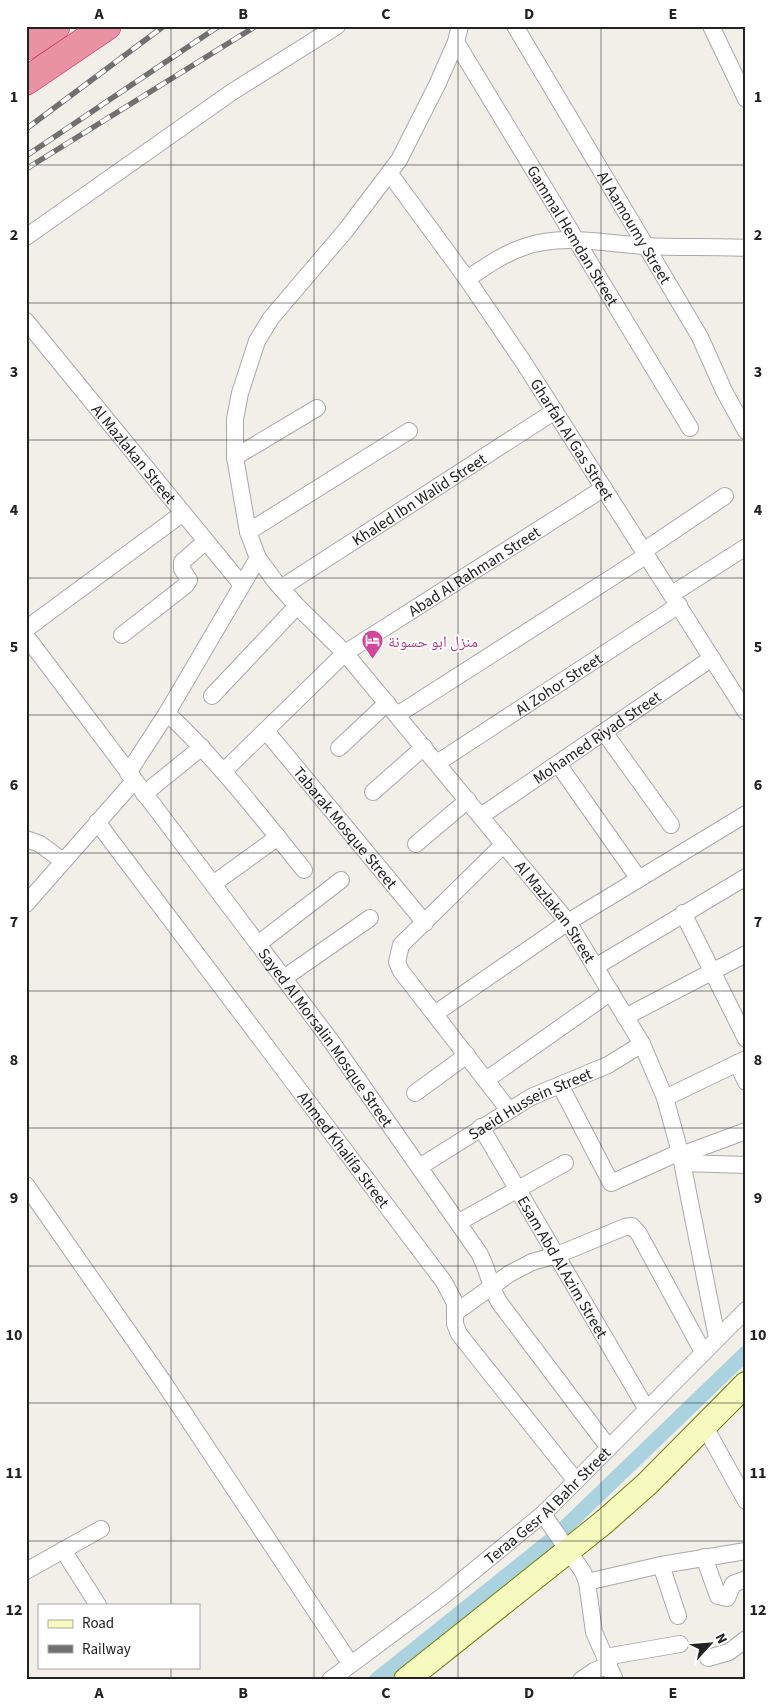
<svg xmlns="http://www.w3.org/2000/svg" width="772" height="1706" viewBox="0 0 772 1706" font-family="'Source Sans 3','Noto Naskh Arabic',sans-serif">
  <rect width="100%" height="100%" fill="#f2efe9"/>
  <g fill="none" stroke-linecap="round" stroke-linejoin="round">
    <!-- canal -->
    <path stroke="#aad3df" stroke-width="15" d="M376,1680L556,1536L746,1353"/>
    <defs>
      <g id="street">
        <path id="s1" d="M460,26L456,42L437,85L399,160L346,230L271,318L257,341L240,393L235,419V457L248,532L258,558L275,581L297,606L345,653L568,922L642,1044L665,1098L680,1152L717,1338"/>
        <path id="s2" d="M515,26L700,337L724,391L746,431"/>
        <path d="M711,26L746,99"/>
        <path id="s3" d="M456,42L690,428"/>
        <path id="s4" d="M390,174L467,279L524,363L746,712"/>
        <path d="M26,237L232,92L337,26"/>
        <path d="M467,279C485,267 503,254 524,247C562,233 607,244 646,246C679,248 713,246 746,248"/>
        <path id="s5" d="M26,321L242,585"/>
        <path d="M235,457L317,408"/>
        <path d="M248,532L409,431"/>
        <path d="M645,550L725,496"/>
        <path id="s6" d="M281,588L555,411"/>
        <path d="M672,594L746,547"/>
        <path d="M26,629L183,513"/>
        <path d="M122,635L186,585L189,580L182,569V562L206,541"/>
        <path id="s7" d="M26,636L331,1041L479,1253C488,1269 490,1287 499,1302L609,1448"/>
        <path d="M212,696L297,606"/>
        <path d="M167,713C218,761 260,815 304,870"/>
        <path d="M397,715L647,555"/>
        <path id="s8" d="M266,731L425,923"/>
        <path d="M604,732L671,825"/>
        <path d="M339,748L387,703"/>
        <path id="s9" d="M437,763L679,605"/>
        <path d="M558,764L639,879"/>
        <path id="s10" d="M224,771L345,653L604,488"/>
        <path d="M128,773L167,713L258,558"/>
        <path d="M373,792L424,747"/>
        <path d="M144,794L202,747"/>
        <path id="s11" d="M481,816L712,658"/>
        <path id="s12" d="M97,822L444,1282L455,1303V1324L459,1334L576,1481"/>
        <path d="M26,839L40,844L63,861"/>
        <path d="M416,844L468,800"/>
        <path d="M504,844L401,945L397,962L401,971L508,1109"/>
        <path d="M213,884L278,837"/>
        <path d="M26,904L134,781"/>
        <path d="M683,913L746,1039"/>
        <path d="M258,944L341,880"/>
        <path d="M595,967L746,877"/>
        <path d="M284,978L370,918"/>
        <path d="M436,1013L568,922L746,814"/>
        <path d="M625,1017L746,954"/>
        <path d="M737,1063L746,1082"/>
        <path d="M486,1080L611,992"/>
        <path d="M560,1085L611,1183L680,1152"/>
        <path d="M415,1093L467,1055"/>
        <path d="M665,1098L746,1059"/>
        <path id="s13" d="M481,1127L646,1408"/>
        <path d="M681,1155L746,1131"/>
        <path d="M683,1163L746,1165"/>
        <path id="s14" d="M421,1166L531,1097L608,1065L642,1044"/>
        <path d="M26,1185L162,1380L350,1663"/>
        <path d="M459,1222L565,1163"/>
        <path d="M455,1313L509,1274L532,1262L557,1255L625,1227L632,1226L639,1234L703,1352"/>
        <path d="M705,1427L746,1501"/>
        <path d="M543,1514L583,1572L587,1582L594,1632L615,1680"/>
        <path d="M63,1550L98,1605"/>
        <path d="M704,1557L718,1596L727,1598L733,1584L746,1579"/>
        <path d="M661,1565L678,1616"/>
        <path d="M26,1571L101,1529"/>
        <path d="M587,1582L661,1565L746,1551"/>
        <path d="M605,1657L680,1644"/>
        <path d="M708,1658L729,1652L746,1639"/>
        <path id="s15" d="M330,1680L443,1596L543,1514L746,1310"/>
        <path d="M581,1680L594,1671L609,1665"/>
      </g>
      <path id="secondary" d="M406,1680L604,1522L647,1484L746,1384"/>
      <path id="highway" d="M26,46L56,26
        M26,81L107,26"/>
    </defs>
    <!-- street casing -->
    <use href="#street" stroke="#a9a9a9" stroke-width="18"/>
    <!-- secondary casing -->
    <use href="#secondary" stroke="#707d05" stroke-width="26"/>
    <!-- highway casing -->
    <use href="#highway" stroke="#dc2a67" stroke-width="29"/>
    <!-- street -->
    <use href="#street" stroke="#fff" stroke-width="16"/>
    <!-- secondary -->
    <use href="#secondary" stroke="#f7fabf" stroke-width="24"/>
    <!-- highway -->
    <use href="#highway" stroke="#e892a2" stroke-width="28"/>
    <defs>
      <path id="rail" d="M26,129L164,26
        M26,156L219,26
        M26,169L256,26"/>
    </defs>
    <!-- rail casing -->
    <use href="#rail" stroke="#707070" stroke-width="5.5"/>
    <!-- rail -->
    <use href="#rail" stroke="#fff" stroke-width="4" stroke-dasharray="11" stroke-linecap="butt"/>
  </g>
  <!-- grid -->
  <path fill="none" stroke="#222" stroke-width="1" stroke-opacity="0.55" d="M171,26V1605M314,26V1680M458,26V1680M601,26V1680M26,165H746M26,303H746M26,440H746M26,578H746M26,715H746M26,853H746M26,991H746M26,1128H746M26,1266H746M26,1403H746M26,1541H746M171,1667V1680"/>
  <!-- icons -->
  <defs>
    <symbol id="hotel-pin" viewBox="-11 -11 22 30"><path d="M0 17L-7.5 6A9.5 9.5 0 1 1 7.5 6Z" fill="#d1479c" stroke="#fff"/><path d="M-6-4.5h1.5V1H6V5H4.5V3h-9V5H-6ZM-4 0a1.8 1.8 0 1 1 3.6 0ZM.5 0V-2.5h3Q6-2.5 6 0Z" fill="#fff"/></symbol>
  </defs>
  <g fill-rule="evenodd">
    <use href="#hotel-pin" x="360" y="628" width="25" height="34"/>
  </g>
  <g text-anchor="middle" stroke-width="4" stroke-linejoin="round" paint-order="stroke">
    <!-- street labels -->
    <g font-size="16" fill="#222" stroke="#fff">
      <text dy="6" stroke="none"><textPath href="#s2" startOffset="234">Al Aamoumy Street</textPath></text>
      <text dy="6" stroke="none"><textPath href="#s3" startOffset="226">Gammal Hemdan Street</textPath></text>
      <text dy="6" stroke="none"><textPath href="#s4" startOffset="322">Gharfah Al Gas Street</textPath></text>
      <text dy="6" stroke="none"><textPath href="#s5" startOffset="171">Al Mazlakan Street</textPath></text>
      <text dy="6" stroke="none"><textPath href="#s6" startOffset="164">Khaled Ibn Walid Street</textPath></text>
      <text dy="6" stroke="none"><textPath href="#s10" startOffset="322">Abad Al Rahman Street</textPath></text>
      <text dy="6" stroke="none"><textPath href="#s9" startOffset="145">Al Zohor Street</textPath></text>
      <text dy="6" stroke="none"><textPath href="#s11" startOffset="140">Mohamed Riyad Street</textPath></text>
      <text dy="6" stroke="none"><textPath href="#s8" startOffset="125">Tabarak Mosque Street</textPath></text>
      <text dy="6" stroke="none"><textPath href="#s1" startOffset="1064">Al Mazlakan Street</textPath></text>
      <text dy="6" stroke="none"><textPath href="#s7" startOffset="501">Sayed Al Morsalin Mosque Street</textPath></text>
      <text dy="6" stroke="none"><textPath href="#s14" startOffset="126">Saeid Hussein Street</textPath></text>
      <text dy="6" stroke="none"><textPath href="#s12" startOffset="410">Ahmed Khalifa Street</textPath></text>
      <text dy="6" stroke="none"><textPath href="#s13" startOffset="162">Esam Abd Al Azim Street</textPath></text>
      <text dy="6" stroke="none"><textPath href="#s15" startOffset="279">Teraa Gesr Al Bahr Street</textPath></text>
    </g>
    <!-- hotel labels -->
    <g font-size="16" fill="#b23c85" stroke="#fff" text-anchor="start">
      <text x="388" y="647">منزل ابو حسونة</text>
    </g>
  </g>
  <!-- border -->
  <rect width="772" height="1706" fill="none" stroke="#ffffff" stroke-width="55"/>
  <!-- legend -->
  <rect x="38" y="1604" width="162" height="65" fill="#ffffff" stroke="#a7a7a7"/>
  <rect x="48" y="1620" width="25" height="8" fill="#f7fabf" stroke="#a7a7a7"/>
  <text x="82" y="1628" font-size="15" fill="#222222">Road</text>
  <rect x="48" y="1645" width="25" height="8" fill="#707070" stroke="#a7a7a7"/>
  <text x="82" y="1654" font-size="15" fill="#222222">Railway</text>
  <!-- north arrow -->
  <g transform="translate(710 1644) rotate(64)" stroke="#ffffff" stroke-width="4" paint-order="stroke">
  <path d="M0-4L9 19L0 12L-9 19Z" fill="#222222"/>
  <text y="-8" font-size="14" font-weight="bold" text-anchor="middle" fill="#222222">N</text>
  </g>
  <rect x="28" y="28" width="716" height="1650" fill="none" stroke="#222" stroke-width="2"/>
  <g font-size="16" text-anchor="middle" font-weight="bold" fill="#222">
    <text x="99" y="19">A</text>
    <text x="243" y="19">B</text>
    <text x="386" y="19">C</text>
    <text x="529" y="19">D</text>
    <text x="673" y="19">E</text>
    <text x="14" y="102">1</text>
    <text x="758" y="102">1</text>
    <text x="14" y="240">2</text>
    <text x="758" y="240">2</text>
    <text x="14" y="377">3</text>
    <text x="758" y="377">3</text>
    <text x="14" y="515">4</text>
    <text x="758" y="515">4</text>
    <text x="14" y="652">5</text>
    <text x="758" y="652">5</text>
    <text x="14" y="790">6</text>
    <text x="758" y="790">6</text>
    <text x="14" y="927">7</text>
    <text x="758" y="927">7</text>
    <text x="14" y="1065">8</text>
    <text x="758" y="1065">8</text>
    <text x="14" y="1203">9</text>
    <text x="758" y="1203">9</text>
    <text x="14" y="1340">10</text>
    <text x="758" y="1340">10</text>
    <text x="14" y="1478">11</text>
    <text x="758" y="1478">11</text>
    <text x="14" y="1615">12</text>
    <text x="758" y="1615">12</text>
    <text x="99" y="1698">A</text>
    <text x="243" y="1698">B</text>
    <text x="386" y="1698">C</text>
    <text x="529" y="1698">D</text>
    <text x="673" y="1698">E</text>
  </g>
</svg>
